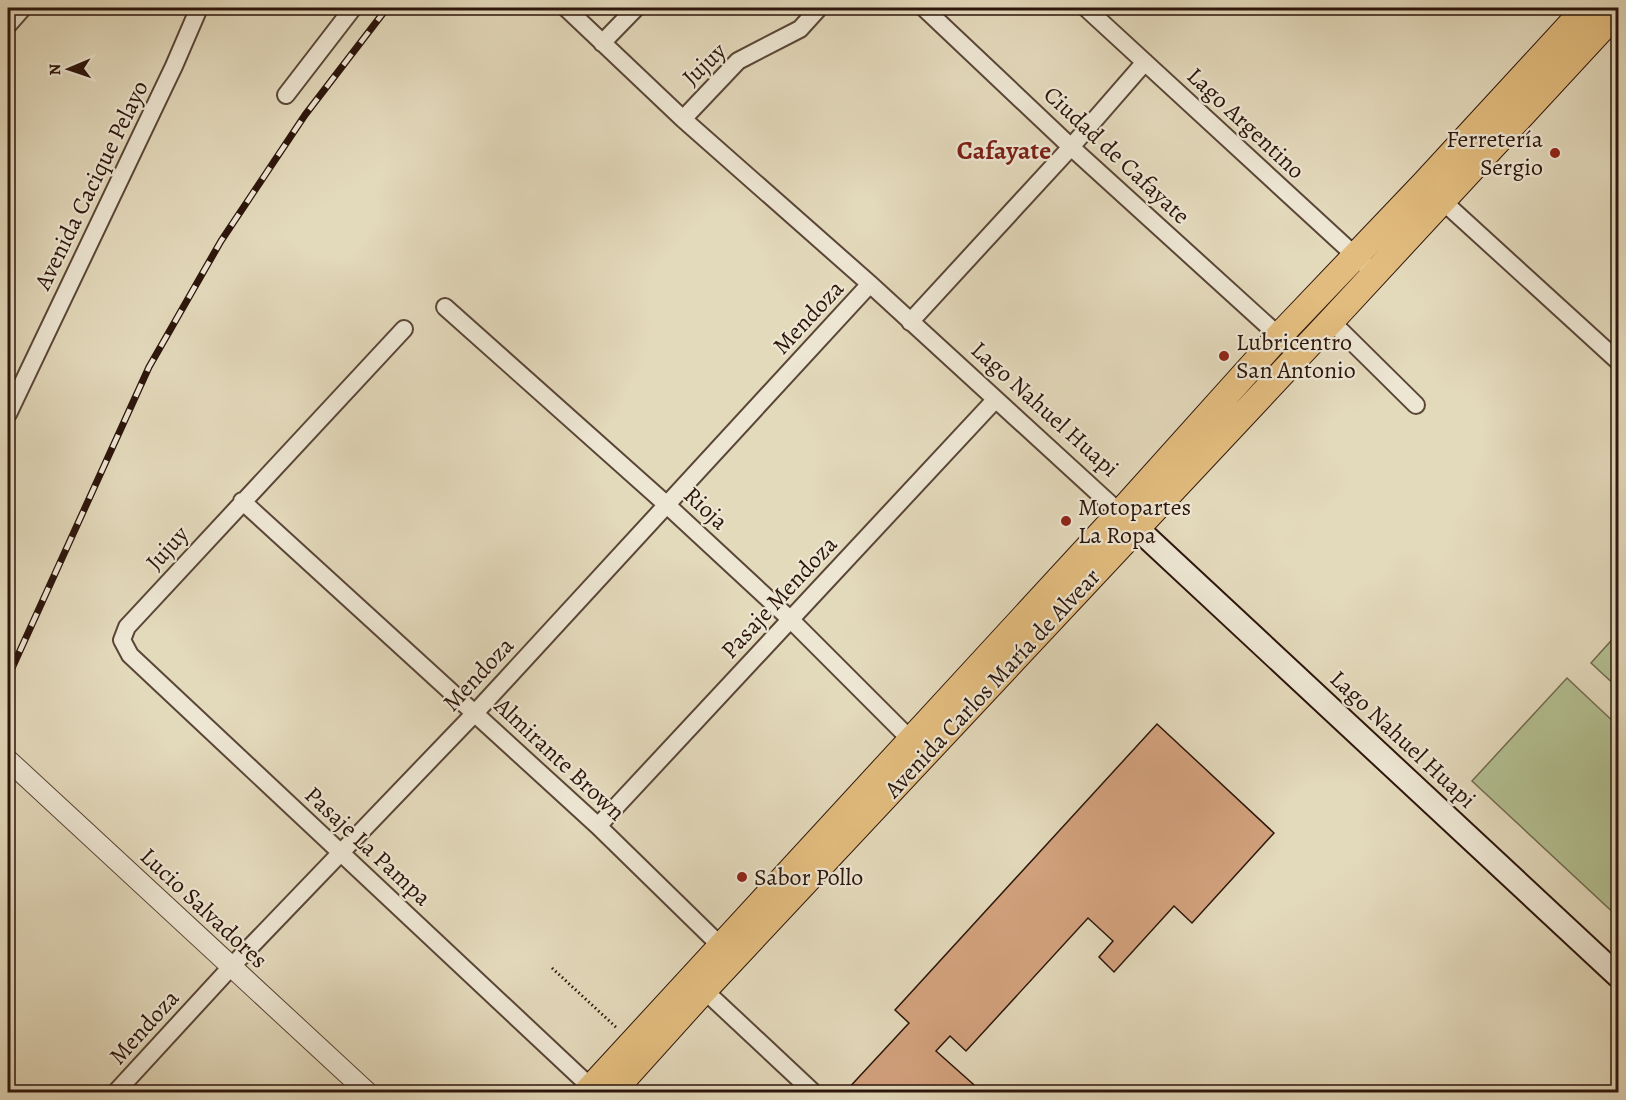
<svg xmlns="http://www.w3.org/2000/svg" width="1626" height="1100" viewBox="0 0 1626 1100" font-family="Alegreya,serif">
  <rect width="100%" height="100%" fill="#e3d9bb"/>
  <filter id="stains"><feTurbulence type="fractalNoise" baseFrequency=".00333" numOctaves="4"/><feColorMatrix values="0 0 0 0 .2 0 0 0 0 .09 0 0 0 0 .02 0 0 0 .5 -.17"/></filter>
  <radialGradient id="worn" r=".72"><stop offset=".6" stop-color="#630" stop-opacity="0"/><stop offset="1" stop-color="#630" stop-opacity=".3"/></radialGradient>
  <!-- green -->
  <path fill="#b2bf91" stroke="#6f6a4e" stroke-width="1.5" d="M1618,633V688L1591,663Z
    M1567,678L1618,726V917L1472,781Z"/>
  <!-- building -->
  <path fill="#d3a27e" stroke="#2c150b" stroke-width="1.5" d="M1157,724L1274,833L1192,923L1174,906L1114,972L1099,957L1113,941L1088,918L966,1051L950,1036L936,1051L982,1092H845L909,1023L895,1010Z"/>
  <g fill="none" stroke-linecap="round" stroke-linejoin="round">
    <defs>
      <path id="minor" d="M566,8L683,119L870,284L1120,513
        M924,8L1071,147L1279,336
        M1086,8L1374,273
        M8,25L23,8
        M602,43L636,8
        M286,95L353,8
        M683,119L738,61L800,29L819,8
        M1436,195L1618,361
        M445,307L667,505L791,620L918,747
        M1331,321L1416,405
        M910,322L1071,147L1145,62
        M404,329L127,627L122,640L130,655L596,1092
        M8,414L174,66L199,8
        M242,501L598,826L728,953
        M598,826L995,400
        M704,990L813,1092
        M116,1092L231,967L475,713L870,284"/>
      <path id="tertiary" d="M8,760L367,1092"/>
      <path id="secondary" d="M1125,517L1618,976"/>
      <path id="primary" d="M587,1092L1120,513L1279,336L1424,184L1586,8
        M612,1092L704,990L1331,321L1618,11"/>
    </defs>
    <!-- minor casing -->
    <use href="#minor" stroke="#5a4637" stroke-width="20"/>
    <!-- tertiary casing -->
    <use href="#tertiary" stroke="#5a4637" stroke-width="22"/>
    <!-- secondary casing -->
    <use href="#secondary" stroke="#2c150b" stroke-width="26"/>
    <!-- primary casing -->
    <use href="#primary" stroke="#2c150b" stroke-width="28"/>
    <!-- path -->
    <path stroke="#2c150b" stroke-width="3" stroke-dasharray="1.5 3" stroke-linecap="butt" d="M552,968L618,1029"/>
    <!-- minor -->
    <use href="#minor" stroke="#ede6d3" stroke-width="16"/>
    <!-- tertiary -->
    <use href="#tertiary" stroke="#ede6d3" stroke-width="20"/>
    <!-- secondary -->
    <use href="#secondary" stroke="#ede6d3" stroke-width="22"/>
    <!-- primary -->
    <use href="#primary" stroke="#e2bc7e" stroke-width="26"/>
    <defs>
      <path id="rail" d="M8,677L149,367L221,241L305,115L387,8"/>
    </defs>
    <!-- rail casing -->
    <use href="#rail" stroke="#2c150b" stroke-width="7"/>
    <!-- rail -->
    <use href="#rail" stroke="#ede6d3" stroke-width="4.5" stroke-dasharray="14" stroke-linecap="butt"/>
  </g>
  <!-- markers -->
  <g fill="#8f2418" stroke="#ede6d3" stroke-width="2">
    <circle cx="1555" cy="153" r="6"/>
    <circle cx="1224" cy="356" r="6"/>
    <circle cx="1066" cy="521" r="6"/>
    <circle cx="742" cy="877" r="6"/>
  </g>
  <g text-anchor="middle" stroke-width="4.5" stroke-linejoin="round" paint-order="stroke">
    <!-- street labels -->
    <g font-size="24" fill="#2c150b" stroke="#ede6d3">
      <text transform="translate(704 64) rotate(-44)" y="8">Jujuy</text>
      <text transform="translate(1246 123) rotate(43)" y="8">Lago Argentino</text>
      <text transform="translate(1117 155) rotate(43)" y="8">Ciudad de Cafayate</text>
      <text transform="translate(91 185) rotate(-64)" y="8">Avenida Cacique Pelayo</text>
      <text transform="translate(808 317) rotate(-47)" y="8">Mendoza</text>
      <text transform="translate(1045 409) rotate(42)" y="8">Lago Nahuel Huapi</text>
      <text transform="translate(706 508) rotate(43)" y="8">Rioja</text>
      <text transform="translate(167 548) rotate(-48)" y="8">Jujuy</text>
      <text transform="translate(779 597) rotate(-47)" y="8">Pasaje Mendoza</text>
      <text transform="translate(478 674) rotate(-47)" y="8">Mendoza</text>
      <text transform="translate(992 683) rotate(-47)" y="8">Avenida Carlos María de Alvear</text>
      <text transform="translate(1403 739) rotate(43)" y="8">Lago Nahuel Huapi</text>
      <text transform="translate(560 759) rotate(43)" y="8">Almirante Brown</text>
      <text transform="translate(368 846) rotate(43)" y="8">Pasaje La Pampa</text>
      <text transform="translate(204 908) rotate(43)" y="8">Lucio Salvadores</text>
      <text transform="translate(144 1027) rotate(-48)" y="8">Mendoza</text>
    </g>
    <!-- poi labels -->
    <g font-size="24" fill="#2c150b" stroke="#ede6d3" text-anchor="start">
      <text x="1543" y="147" text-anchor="end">Ferretería<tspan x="1543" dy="28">Sergio</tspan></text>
      <text x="1236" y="350">Lubricentro<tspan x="1236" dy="28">San Antonio</tspan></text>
      <text x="1078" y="515">Motopartes<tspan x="1078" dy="28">La Ropa</tspan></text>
      <text x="754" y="885">Sabor Pollo</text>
    </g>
    <!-- neighbourhood labels -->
    <g font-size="26" font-weight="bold" fill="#7a1f14" stroke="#ede6d3">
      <text x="1004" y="159">Cafayate</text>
    </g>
  </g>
  <!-- margin -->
  <rect width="1626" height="1100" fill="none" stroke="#e3d9bb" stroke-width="30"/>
  <rect x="9" y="9" width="1608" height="1082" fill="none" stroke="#2c150b" stroke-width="3"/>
  <rect x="15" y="15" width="1596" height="1070" fill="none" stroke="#2c150b" stroke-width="1.5"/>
  <!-- north arrow -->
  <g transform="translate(69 69) rotate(268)" stroke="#ede6d3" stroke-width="4.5" paint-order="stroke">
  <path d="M0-4.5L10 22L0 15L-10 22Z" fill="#2c150b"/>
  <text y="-9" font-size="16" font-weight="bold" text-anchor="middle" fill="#2c150b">N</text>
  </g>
  <rect width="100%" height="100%" filter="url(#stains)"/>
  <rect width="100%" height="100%" fill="url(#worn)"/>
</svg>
